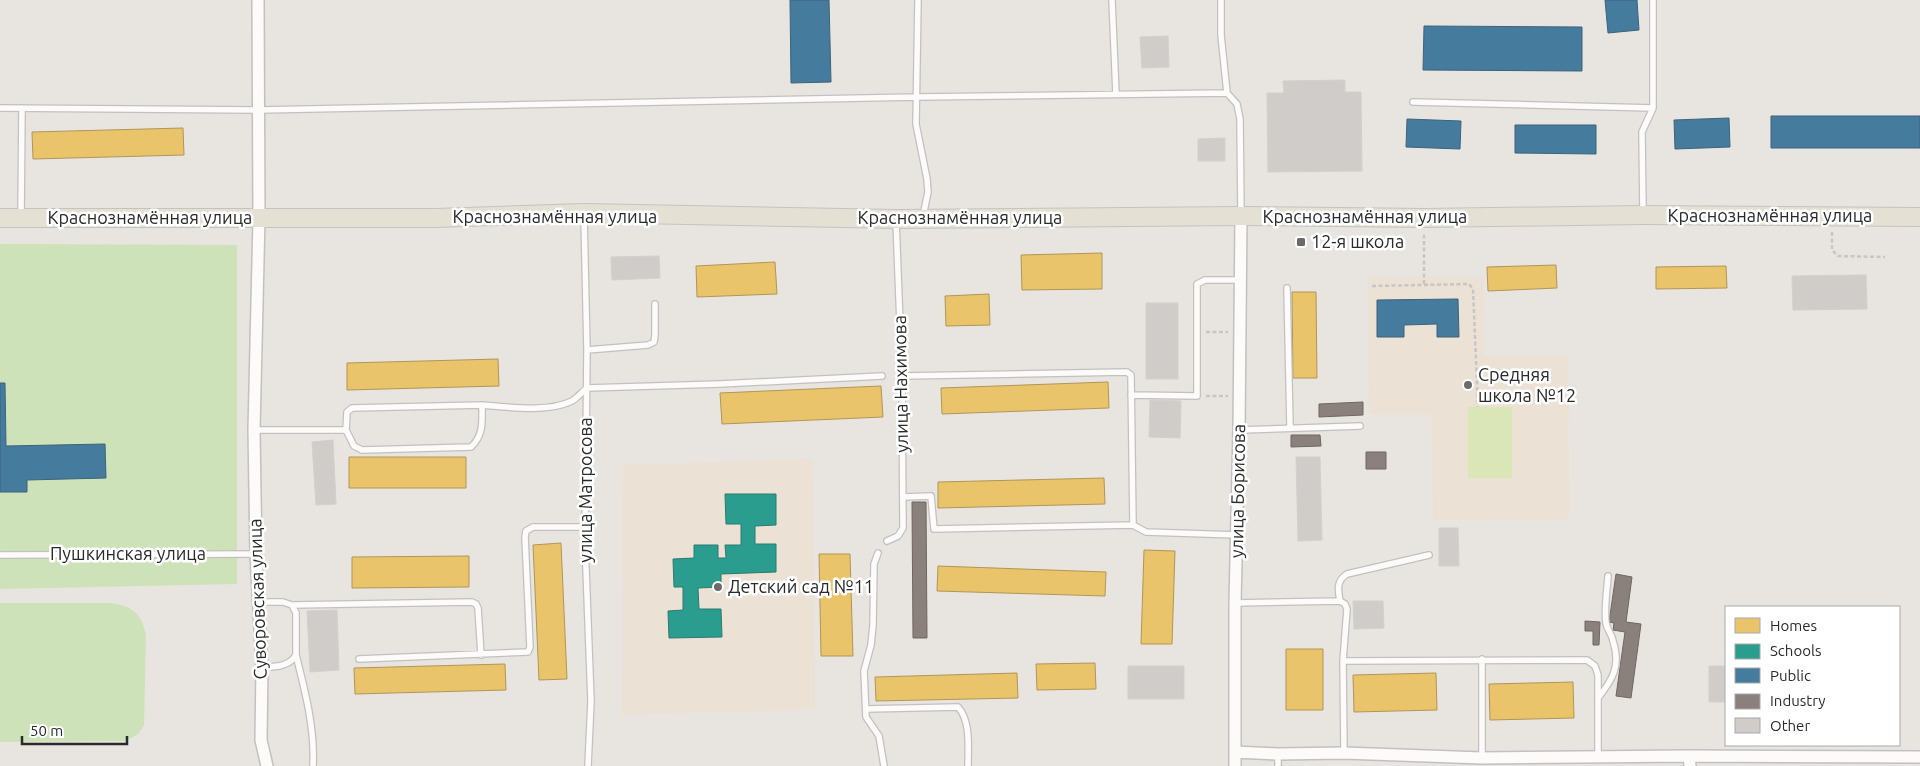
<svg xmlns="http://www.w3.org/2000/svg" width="1920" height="766" viewBox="0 0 1920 766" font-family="Ubuntu,sans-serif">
  <rect width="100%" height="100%" fill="#e8e4e0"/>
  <!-- education -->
  <path fill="#ebe1d4" d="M1368,277H1483L1484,356H1568L1569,519L1433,520L1432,414H1369Z
    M813,459L815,709L622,715L623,465Z"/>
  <!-- green -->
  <path fill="#cee2b9" d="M0,244L237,245V584L0,589Z
    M0,603H110C133,606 141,613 146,635L144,725L138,734L126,741L0,742Z"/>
  <!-- pitch -->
  <path fill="#dae6b7" d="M1468,407H1512V478H1468Z"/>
  <!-- homes -->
  <path fill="#e9c46a" stroke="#b09657" d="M183,128L184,155L33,159L32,132Z
    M1102,253V289L1022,290L1021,255Z
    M775,262L777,294L697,297L696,266Z
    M1556,265L1557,288L1488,291L1487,267Z
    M1726,266L1727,288L1656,289V267Z
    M1292,292H1316L1317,378H1293Z
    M989,294L990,325L946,326L945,296Z
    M498,359L499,386L347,390V363Z
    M1108,382L1109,408L942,414L941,388Z
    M881,386L883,417L722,424L720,393Z
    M349,457H466V488H349Z
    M1104,478L1105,504L938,508V482Z
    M561,543L567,679L539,680L533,545Z
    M1144,550L1175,551L1172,644H1141Z
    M819,554H850L853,656H821Z
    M469,556V587L352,588V557Z
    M938,566L1106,572L1105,596L937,591Z
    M1286,649H1323V710H1286Z
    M1095,663L1096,689L1037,690L1036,664Z
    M505,664L506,690L355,694L354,668Z
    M1017,673L1018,698L876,701L875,677Z
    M1436,673L1437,710L1354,712L1353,675Z
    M1573,682L1574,718L1490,720L1489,684Z"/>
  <!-- schools -->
  <path fill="#2a9d8f" stroke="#2a7a71" d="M725,494H776V525L755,526V544H776V572L721,574V587L698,588L699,609H721L722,637L669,638L668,611L683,610V587H674L673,559L694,558V545H718V558H726L725,545H741V524H726Z"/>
  <!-- public -->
  <path fill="#457b9d" stroke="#3d637a" d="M790,0H829L831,82L791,83Z
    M1605,0H1637L1639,30L1608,33Z
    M1424,26L1582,27V71L1423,70Z
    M1771,116H1920V148H1771Z
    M1729,118L1730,147L1675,149L1674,120Z
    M1407,119L1461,121L1460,149L1406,147Z
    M1515,125H1596V154L1515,153Z
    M1458,299L1459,337H1437V324L1404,325V337H1377V300Z
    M0,383H5L6,446L105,444L106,478L27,480V492H0Z"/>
  <!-- industry -->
  <path fill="#8a817c" stroke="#6d6763" d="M1363,402V415L1319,417V404Z
    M1291,435H1320L1321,446L1291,447Z
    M1366,452H1386V469H1366Z
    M912,502H926L927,638H913Z
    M1616,574L1632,577L1626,622L1641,624L1631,698L1616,696L1625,632L1613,630L1614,623L1609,622Z
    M1585,621L1600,622L1599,645H1593V631H1585Z"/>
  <!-- building -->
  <path fill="#cfccc9" stroke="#d3d0cc" d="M1168,36L1169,67L1142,68L1140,37Z
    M1345,80V92H1361L1362,171L1268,172L1267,93H1284L1283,81Z
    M1225,138V161H1198V139Z
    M659,256L660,278L612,280L611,257Z
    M1866,275L1867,309L1793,310L1792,276Z
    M1146,303H1178V379H1146Z
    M1150,400L1181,401L1180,438L1149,437Z
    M333,440L336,504L316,505L312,442Z
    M1296,457H1320L1322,540L1298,541Z
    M1439,528H1458L1459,566H1439Z
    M1353,601H1383L1384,628L1354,629Z
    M337,610L339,670L310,672L307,611Z
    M1128,666H1184V699H1128Z
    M1709,666H1726V702H1709Z"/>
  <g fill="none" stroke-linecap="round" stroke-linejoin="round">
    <defs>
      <path id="lane" d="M918,0L916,124L927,179L928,192L923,216
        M1112,0L1116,94
        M1221,0V35L1227,93
        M1413,102L1653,108
        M0,108L259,110L917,97L1227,93L1237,104L1240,119L1241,214
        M1643,213L1642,132L1653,108V0
        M21,216L22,108
        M584,216L587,350L585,542L591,701L588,766
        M1287,288L1290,427
        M587,350L648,345L654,342L655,335V304
        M902,376L1127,372L1131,375L1133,525L1146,532L1237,535
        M1131,395L1197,396V284L1205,280H1240
        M482,405C508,407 547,413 572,401C577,398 582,392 587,388L720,384L882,376
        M254,430H346L354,446L362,450L471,447C484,435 482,421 482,405L352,408L347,412L346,430
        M1239,430L1360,426
        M903,497L931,496L934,529L1133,525
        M887,541L898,536L903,528L902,376L896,221
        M878,553L874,564L873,625L871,645L864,671L866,717L879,736L884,766
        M0,555L256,554
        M1340,601C1338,590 1336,581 1347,574L1429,555
        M259,602H283L292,605L296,613V655C289,667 275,667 262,667
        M1235,603L1340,601L1345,604L1347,609L1343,661L1344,753
        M292,605L472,602L476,604L478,608L481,655
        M296,655C305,691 315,728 313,766
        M359,659L528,652L530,647L525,537L526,531L533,527H586
        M1343,661L1587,660L1595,666L1598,675V756
        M1598,698C1613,679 1621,666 1613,641C1612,634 1607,630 1606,623C1604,608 1607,591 1608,576
        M866,709L958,707C971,721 968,748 968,766
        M1278,754V766
        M1482,758V659"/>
      <path id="street" d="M258,0L259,218L254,430L256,554L262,667L261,740L267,766
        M1235,752L1278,754L1344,753L1482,758L1689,756L1690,766
        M1689,756L1920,757
        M1235,766V603L1239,430L1241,216"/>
      <path id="primary" d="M0,218H436L584,213L896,219L1241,216L1425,218L1643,215L1920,217"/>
    </defs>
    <!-- lane casing -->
    <use href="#lane" stroke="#c2c0c1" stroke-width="8"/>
    <!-- street casing -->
    <use href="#street" stroke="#c2c0c1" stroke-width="14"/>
    <!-- primary casing -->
    <use href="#primary" stroke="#c4c3c1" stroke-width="20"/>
    <!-- path -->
    <path stroke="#c6c6c5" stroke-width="2.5" stroke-dasharray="4 2.5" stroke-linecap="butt" d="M1832,232V250L1838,256L1885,257
      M1424,284V234
      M1372,286L1469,284L1473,289L1478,407
      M1206,332H1228
      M1206,396H1228"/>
    <!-- lane -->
    <use href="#lane" stroke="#fcfbfa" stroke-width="5.5"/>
    <!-- street -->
    <use href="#street" stroke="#fcfbfa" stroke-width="11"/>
    <!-- primary -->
    <use href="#primary" stroke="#e5e0d4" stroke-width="18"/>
  </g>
  <!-- markers -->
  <g fill="#6c6b6a" stroke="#fff" stroke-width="2">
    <rect x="1296" y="237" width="10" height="10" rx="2.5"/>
    <circle cx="1468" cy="385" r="5"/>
    <circle cx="718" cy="587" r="5"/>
  </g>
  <g text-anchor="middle" stroke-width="5" stroke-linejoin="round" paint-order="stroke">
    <!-- street labels -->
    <g font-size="18" fill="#2a2a2a" stroke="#fff">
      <text x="1770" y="222">Краснознамённая улица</text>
      <text x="555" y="223">Краснознамённая улица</text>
      <text x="1365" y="223">Краснознамённая улица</text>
      <text x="150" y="224">Краснознамённая улица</text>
      <text x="960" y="224">Краснознамённая улица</text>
      <text transform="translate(901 384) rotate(-91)" y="6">улица Нахимова</text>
      <text transform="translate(586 490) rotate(-90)" y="6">улица Матросова</text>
      <text transform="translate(1238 491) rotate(-89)" y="6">улица Борисова</text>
      <text x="128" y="560">Пушкинская улица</text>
      <text transform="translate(258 599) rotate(-92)" y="6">Суворовская улица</text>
    </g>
    <!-- poi labels -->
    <g font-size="18" fill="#2a2a2a" stroke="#fff" text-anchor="start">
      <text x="1311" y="248">12-я школа</text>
      <text x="1478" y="381">Средняя<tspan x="1478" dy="21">школа №12</tspan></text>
      <text x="728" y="593">Детский сад №11</text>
    </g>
  </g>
  <!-- legend -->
  <rect x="1725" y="606" width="175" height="140" fill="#ffffff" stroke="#aaaaaa"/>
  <rect x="1735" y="618" width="25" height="15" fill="#e9c46a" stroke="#aaaaaa"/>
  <text x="1770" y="631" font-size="15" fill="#2a2a2a">Homes</text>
  <rect x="1735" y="644" width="25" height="15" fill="#2a9d8f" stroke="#aaaaaa"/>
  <text x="1770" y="656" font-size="15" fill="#2a2a2a">Schools</text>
  <rect x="1735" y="668" width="25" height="15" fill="#457b9d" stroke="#aaaaaa"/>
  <text x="1770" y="681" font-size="15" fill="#2a2a2a">Public</text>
  <rect x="1735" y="694" width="25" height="15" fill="#8a817c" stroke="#aaaaaa"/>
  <text x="1770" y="706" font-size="15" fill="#2a2a2a">Industry</text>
  <rect x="1735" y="718" width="25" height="15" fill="#cfccc9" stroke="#aaaaaa"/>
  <text x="1770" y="731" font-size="15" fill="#2a2a2a">Other</text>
  <!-- scale -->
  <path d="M22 736v8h105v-8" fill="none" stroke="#2a2a2a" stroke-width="2.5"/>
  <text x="30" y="736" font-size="15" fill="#2a2a2a" stroke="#ffffff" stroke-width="4" paint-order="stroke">50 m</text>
</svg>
